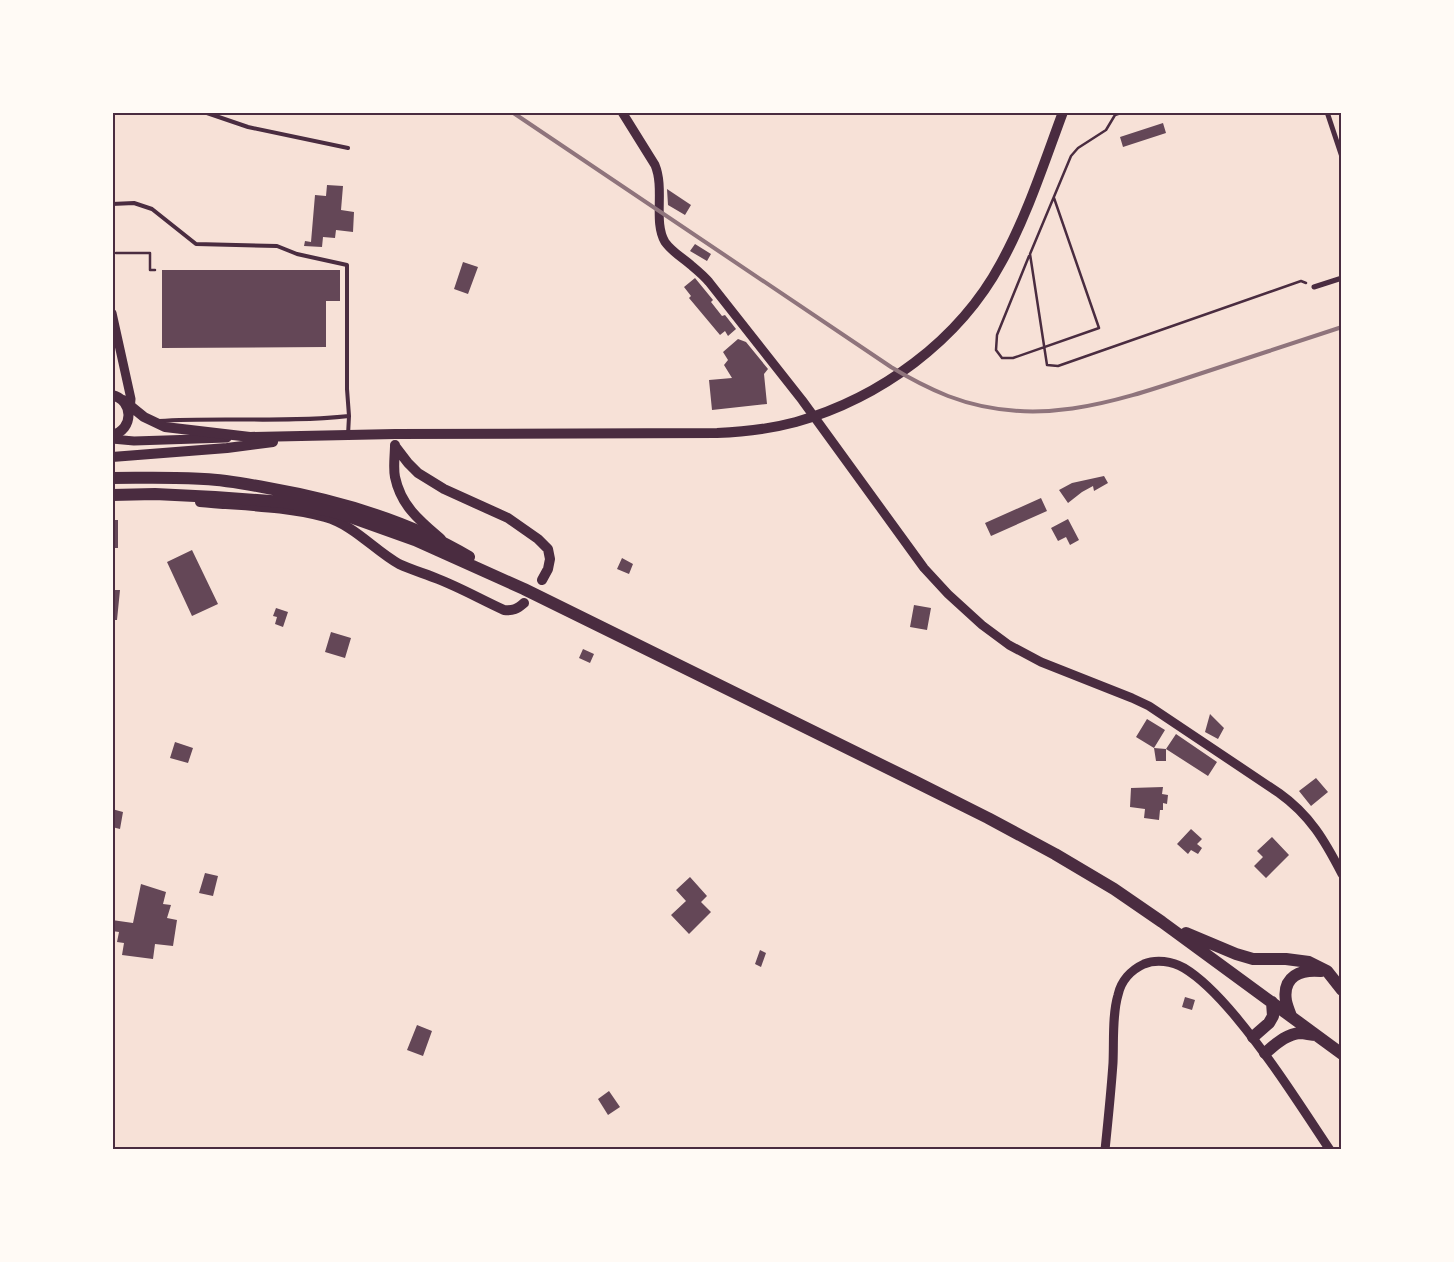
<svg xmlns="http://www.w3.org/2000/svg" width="1454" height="1262" viewBox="0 0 1454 1262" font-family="'DM Sans',sans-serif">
  <rect width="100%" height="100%" fill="#f7e1d7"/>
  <!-- building -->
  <path fill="#644757" d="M1163,123L1166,133L1123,147L1120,137Z
    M327,185L343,186L341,210L354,212L353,232L336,230L335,238L323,237L322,247L304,246L305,241L311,242L315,195L326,196Z
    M667,189L691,205L685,215L668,205Z
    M695,244L711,254L707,261L690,251Z
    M463,262L478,267L468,294L454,289Z
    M162,270H340V301H326V347L162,348Z
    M695,278L713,300L711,302L722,316L725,315L736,329L728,336L725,331L720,335L689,298L691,296L684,287Z
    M738,339L746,342L768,369L764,374L767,404L712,410L709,380L732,378L724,365L728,360L723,352Z
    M1104,476L1108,483L1094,491L1093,486L1082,492L1068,503L1059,490L1072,483Z
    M1041,498L1047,511L991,536L985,523Z
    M1068,519L1079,540L1070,545L1066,537L1058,541L1051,528Z
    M112,520H118V548H112Z
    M192,550L218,604L192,616L167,562Z
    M622,558L633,564L629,574L617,569Z
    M112,590H120L117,620H112Z
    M914,605L931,608L927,630L910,627Z
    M276,608L288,612L283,627L275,624L277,617L273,616Z
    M331,632L351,638L345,658L325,652Z
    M583,649L594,654L590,663L579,658Z
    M1210,714L1224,728L1218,739L1205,732Z
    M1147,719L1165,730L1154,748L1136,737Z
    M1176,734L1217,762L1208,776L1166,749Z
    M175,742L193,748L188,763L170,758Z
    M1154,748L1166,749V761H1156Z
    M1316,778L1328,792L1311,806L1299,791Z
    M1163,787L1162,794L1168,795L1167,804L1163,803V810H1160L1159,820L1144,818L1145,809L1130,807L1131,788Z
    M112,809L123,812L120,829L112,827Z
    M1191,829L1202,839L1197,844L1202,848L1198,854L1191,850L1188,854L1177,844Z
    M1272,837L1289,855L1266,878L1254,866L1263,857L1257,851Z
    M205,873L218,876L213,896L199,893Z
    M690,877L707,896L701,902L711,912L689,934L671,915L686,901L676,890Z
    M141,884L166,892L163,904L171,905L167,918L177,920L173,946L155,944L153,959L122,955L124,943L117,942L119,932L112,931V920L133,923Z
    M760,950L766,953L761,967L755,964Z
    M1185,997L1195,1000L1192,1010L1182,1007Z
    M417,1025L432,1031L423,1056L407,1050Z
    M609,1091L620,1107L608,1115L598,1099Z"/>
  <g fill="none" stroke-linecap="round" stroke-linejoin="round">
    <!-- path -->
    <path stroke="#4a2c40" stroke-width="2.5" d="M1124,112L1115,115L1106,130L1078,148L1071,156L1030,254L1047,365L1058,366L1301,281L1306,283
      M116,253H150V270H155
      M1029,256L997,335L996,350L1002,358H1013L1099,328L1054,198"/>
    <!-- service -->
    <path stroke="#4a2c40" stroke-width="4" d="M204,112L248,127L348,148
      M112,204L134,203L152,209L196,244L277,246L297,254L347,265V389L349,416L348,435
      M159,421C222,417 286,423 349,416"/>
    <!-- minor -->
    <path stroke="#4a2c40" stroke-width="5" d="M1327,112L1342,157
      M1314,287L1342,278"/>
    <!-- tertiary -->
    <path stroke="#4a2c40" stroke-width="9" d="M622,112L655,165C665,189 653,222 665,242C672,252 683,258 692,266C698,271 704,276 709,282L802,400L924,568L948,594L982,625L1009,645L1041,662L1132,698L1149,706L1279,793C1310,815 1325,841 1342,874
      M112,313L131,399L130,410
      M112,439L134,441L227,438
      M1105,1150C1108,1121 1111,1092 1113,1063C1114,1042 1112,1015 1118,995C1121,981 1131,970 1144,964C1156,959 1172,961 1184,968C1204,980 1221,999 1236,1017C1271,1059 1300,1105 1330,1150"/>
    <!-- secondary -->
    <path stroke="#4a2c40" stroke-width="10" d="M112,395C134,400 134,430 112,435
      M123,400L144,417L165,427L250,437L395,434L717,433C743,432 770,429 796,422C880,398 959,341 1001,263C1027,216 1044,163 1063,112
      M395,445C395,456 393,467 395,477C401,506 420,521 441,539
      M395,446L408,463L418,473L444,489L508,518L538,539L548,549L550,559L548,569L542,580
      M112,457L227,448L273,442
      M200,502C242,506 285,506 325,517C354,525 374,550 399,564C412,570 426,574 438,579C461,588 482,600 504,610C513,611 517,609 524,603"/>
    <!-- primary -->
    <path stroke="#4a2c40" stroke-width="12" d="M112,478C143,478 174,477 204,479C226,480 247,484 268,488C336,500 409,521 469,557
      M112,495L155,494L215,497L284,502L326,510L345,515L415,540L524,589L914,781L988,818L1055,854L1114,889L1162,922L1342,1054
      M1186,933L1236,954L1253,959H1286L1309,962L1327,971L1342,990
      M1291,1016C1289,1011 1287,1006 1286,1001C1282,976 1301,969 1321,971
      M1253,1037L1269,1023L1273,1016L1272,1002
      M1265,1053C1275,1045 1286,1034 1300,1033C1305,1033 1311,1035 1316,1035"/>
    <!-- rail -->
    <path stroke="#8f747c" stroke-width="4" d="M512,112L891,367C909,378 928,388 948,396C1034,429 1112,403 1193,376C1243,360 1292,343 1342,327"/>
  </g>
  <!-- border -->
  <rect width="1454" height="1262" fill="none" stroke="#fffaf5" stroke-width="228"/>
  <rect x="114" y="114" width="1226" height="1034" fill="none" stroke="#4a2c40" stroke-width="2"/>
</svg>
